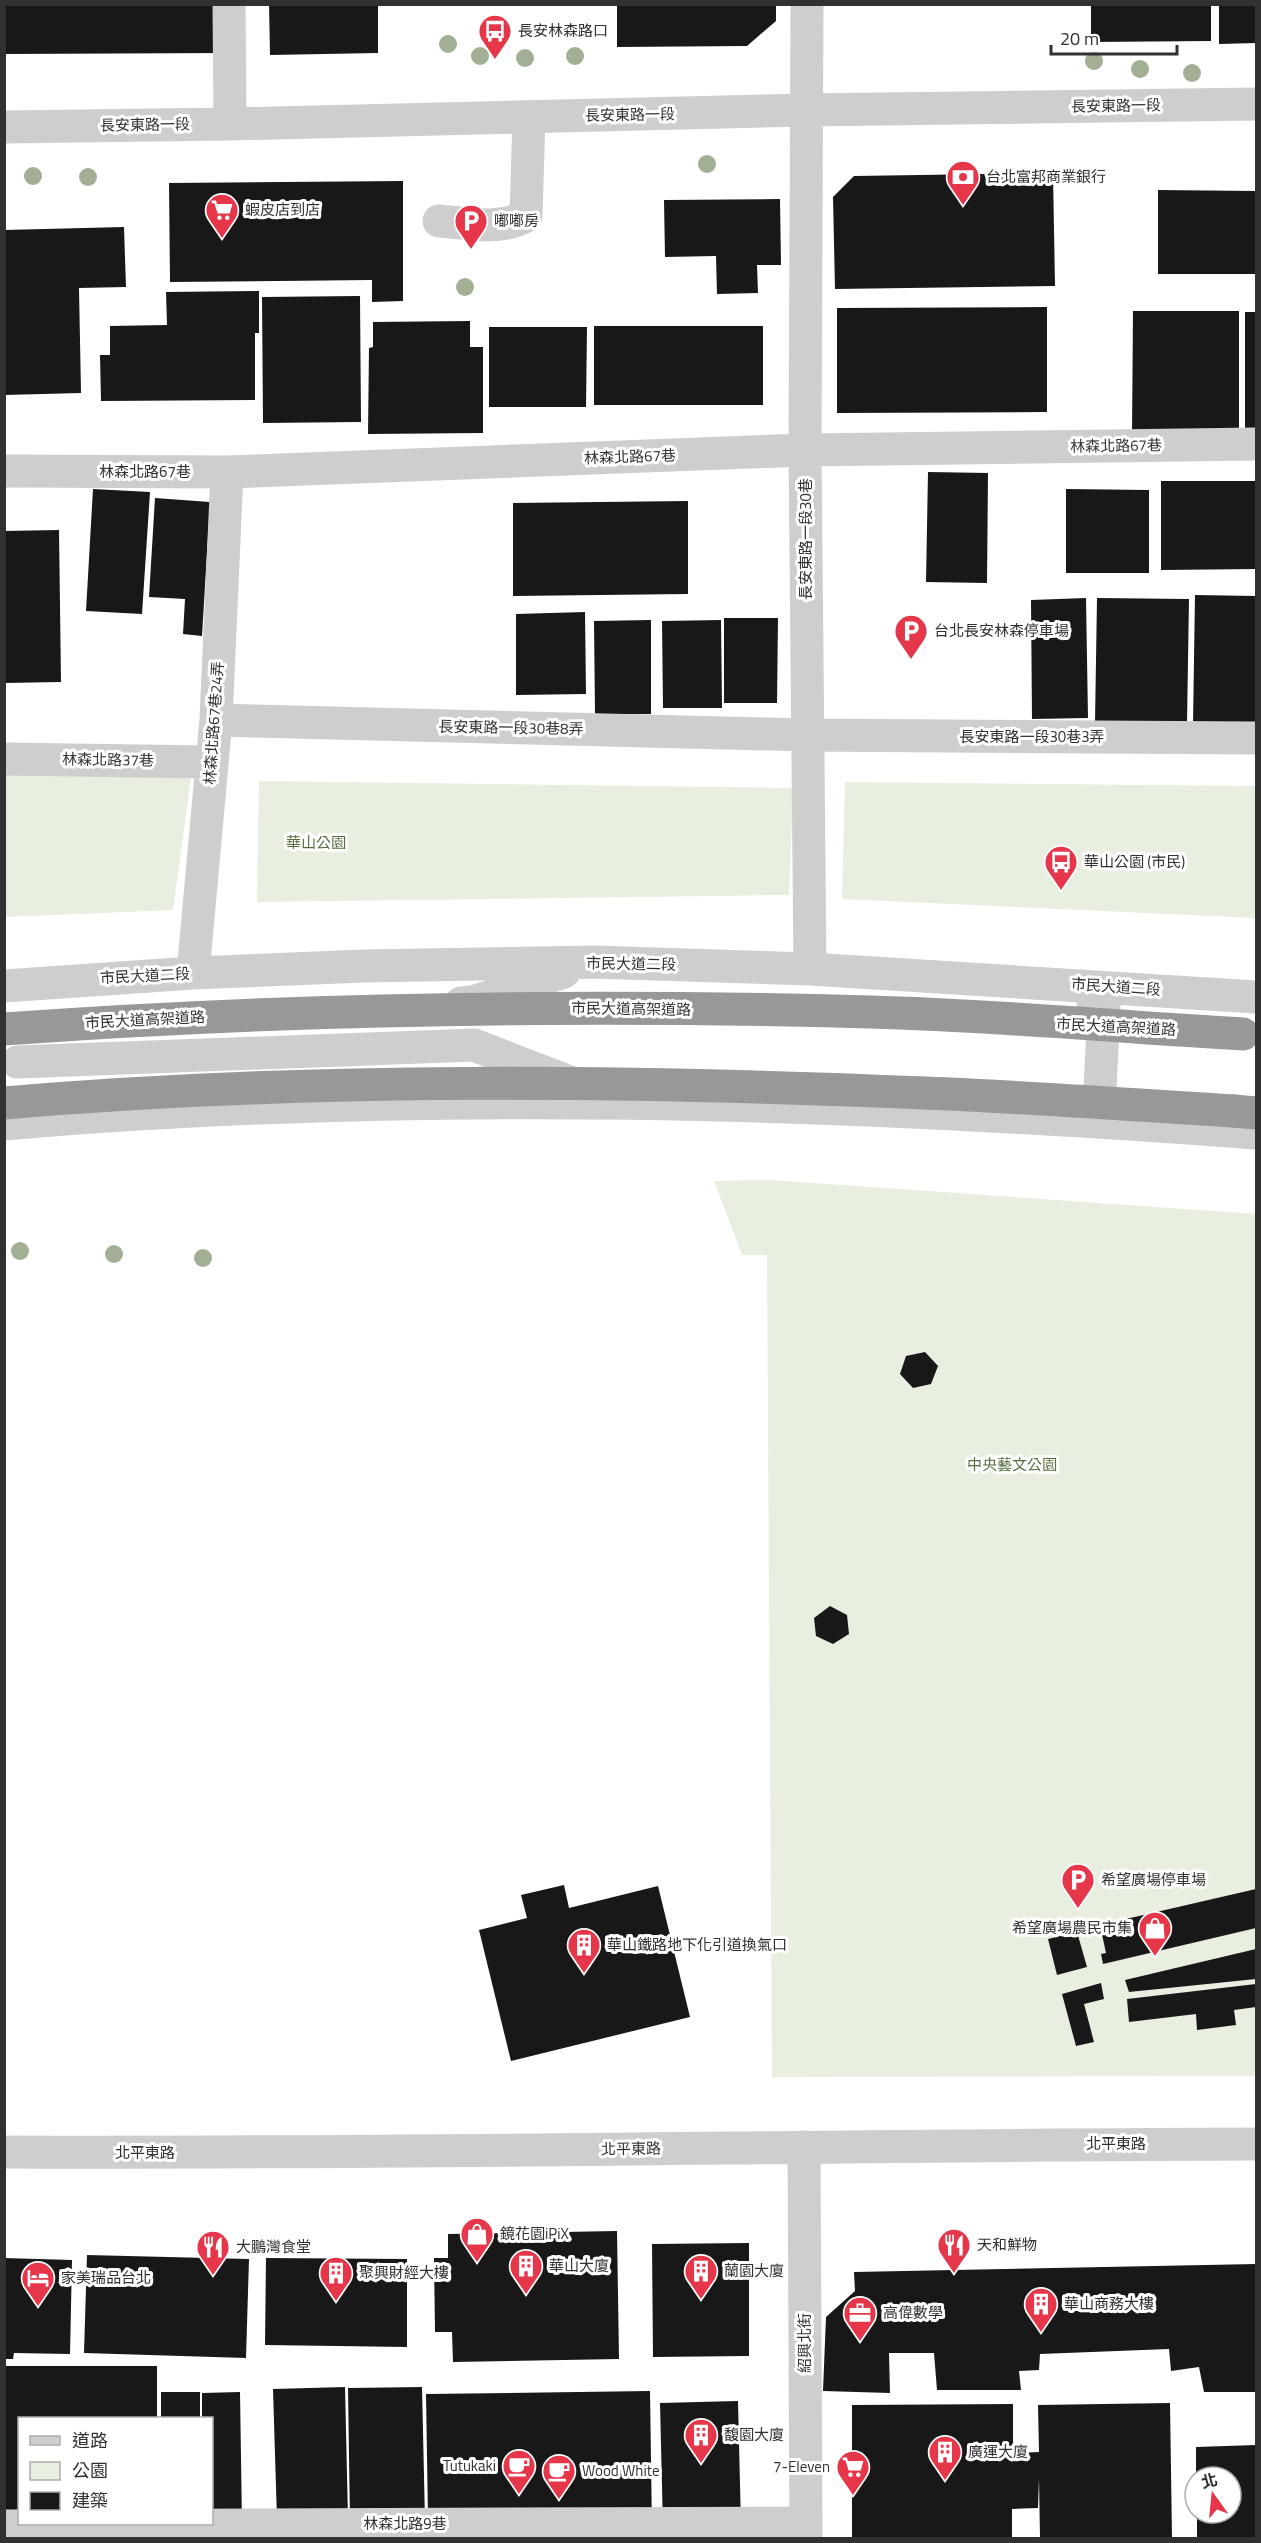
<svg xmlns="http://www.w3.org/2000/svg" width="1261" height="2543" viewBox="0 0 1261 2543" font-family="'Titillium Web','Noto Sans TC',sans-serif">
  <rect width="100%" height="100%" fill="#fff"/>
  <!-- green -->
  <path fill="#e8eee0" d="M4,764L192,770L173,910L5,917Z
    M259,781L793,788L789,895L257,902Z
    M845,782L1256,786V918L842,899Z
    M770,1180L1256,1214V2076L772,2077L767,1255H742L714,1181Z"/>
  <!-- building -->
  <path fill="#181818" d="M4,4H228V53L4,54Z
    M269,4H378V53L270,55Z
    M1091,4H1211V41L1091,42Z
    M1219,4H1256V43L1219,44Z
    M617,5H776V21L747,46L617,47Z
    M1053,173L1055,286L835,289L833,197L854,176Z
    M403,181V301L372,302V280L170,282L169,183Z
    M1158,190L1256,191V274H1158Z
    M780,199L781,265H757L758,293L717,294L716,256L665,257L664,200Z
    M124,227L126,287L79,288L81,393L4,395V230Z
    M259,291V333H255V400L101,401L100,355H110V326L167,325L166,292Z
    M360,296L361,422L263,423L262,297Z
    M1047,307V412L837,413V308Z
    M1133,311H1239V434H1132Z
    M1245,312H1256V437H1245Z
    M470,321V347H483V433L368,434L369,348L373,347V322Z
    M594,326H763V405H594Z
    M489,327H587L586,407H489Z
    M928,472L988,473L987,583L926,582Z
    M1161,481H1256V569L1161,570Z
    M93,489L150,492L142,614L86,611Z
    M1066,489L1149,490V573H1066Z
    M155,498L210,502L202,636L183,634L185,599L149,597Z
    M688,501V594L513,596V503Z
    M59,530L61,682L4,683V531Z
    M1195,595L1256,596V723H1193Z
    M1086,598L1088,718L1032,719L1031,600Z
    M1097,598L1189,599L1187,723L1095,722Z
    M585,612L586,694L516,695V614Z
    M724,618H778L777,703H724Z
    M651,620V714H595L594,621Z
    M721,620L722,708H663L662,621Z
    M925,1352L938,1366L931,1384L913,1388L900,1374L906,1356Z
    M830,1606L847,1615L849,1634L833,1644L816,1636L814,1618Z
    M564,1885L569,1908L658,1886L690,2017L511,2061L479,1930L527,1918L521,1895Z
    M1256,1889V1928L1103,1964L1101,1954L1106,1953L1100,1925Z
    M1077,1932L1087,1967L1057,1975L1048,1939Z
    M1256,1949V1979L1129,1992L1125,1980Z
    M1101,1983L1104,1999L1084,2004L1094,2042L1076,2046L1062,1994Z
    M1256,1984V2007L1234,2010L1236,2025L1197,2030L1196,2014L1129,2022L1127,1999Z
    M617,2231L619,2359L453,2362L452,2332H435L434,2258H448V2234Z
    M749,2243V2356L653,2357L652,2244Z
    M87,2255L249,2259L246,2358L84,2353Z
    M4,2258L72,2260L70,2354L14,2353L13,2359H4Z
    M266,2258L407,2259V2347L265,2345Z
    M1256,2264V2392H1204L1199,2367L1171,2371L1169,2349L1040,2354L1039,2370L1019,2371L1021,2390H937L934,2353H889L890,2393L823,2391L826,2317L855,2291L854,2272Z
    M4,2366H157V2418H20V2524H4Z
    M345,2387L348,2519L277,2520L273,2389Z
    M422,2387L425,2521L350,2522L348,2388Z
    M650,2391L652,2531L428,2518L426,2394Z
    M161,2392H200V2418H161Z
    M240,2392L242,2523H212V2418H202V2393Z
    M738,2401L741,2526L663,2528L660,2403Z
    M1170,2403L1172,2538H1040L1039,2478L1038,2508L1012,2509V2538H852V2405L1013,2404V2453L1039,2452L1038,2405Z
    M1256,2445V2538H1197V2513H1231V2477H1196V2447Z"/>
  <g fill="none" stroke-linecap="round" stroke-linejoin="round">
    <!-- minor -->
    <path stroke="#cecece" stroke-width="33" d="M229,4L230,124
      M807,4L805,450L810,969
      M4,127L230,124L806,110L1256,104
      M439,221C468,223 500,231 526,216L529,117
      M4,471L227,472L805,450L1256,444
      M216,720L807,735L1256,738
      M4,759L211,762
      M193,973L216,720L227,472
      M4,986L193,973L364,966L594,962L810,969L1256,997
      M461,1003L473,1002L564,972
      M17,1062L474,1045L572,1083
      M1078,1114L1099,1108L1104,1008L1093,1002
      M4,1124C421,1088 841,1102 1256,1133
      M804,2147L806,2538
      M4,2152C422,2154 839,2145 1256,2144
      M4,2526L806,2523"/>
    <!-- highway -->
    <path stroke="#989898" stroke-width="33" d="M1234,1111L1256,1113"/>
    <!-- highway-bridge -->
    <path stroke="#989898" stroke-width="33" d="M4,1029C293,1008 581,1004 870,1012C994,1015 1119,1027 1243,1034
      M4,1103C310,1077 619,1080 925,1093C1028,1097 1131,1105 1234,1111"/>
  </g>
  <!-- trees -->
  <g fill="#a2af95">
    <circle cx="448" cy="44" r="9"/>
    <circle cx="480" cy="56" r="9"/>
    <circle cx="575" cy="56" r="9"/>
    <circle cx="525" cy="58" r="9"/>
    <circle cx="1094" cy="61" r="9"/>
    <circle cx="1140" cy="69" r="9"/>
    <circle cx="1192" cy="73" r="9"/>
    <circle cx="707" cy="164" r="9"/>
    <circle cx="33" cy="176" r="9"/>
    <circle cx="88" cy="177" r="9"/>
    <circle cx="465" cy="287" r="9"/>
    <circle cx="20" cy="1251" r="9"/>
    <circle cx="114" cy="1254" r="9"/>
    <circle cx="203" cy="1258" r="9"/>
  </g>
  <!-- icons -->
  <defs>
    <symbol id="bus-pin" viewBox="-11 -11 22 30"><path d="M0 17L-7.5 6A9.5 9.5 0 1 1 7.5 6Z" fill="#e6364a" stroke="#fff"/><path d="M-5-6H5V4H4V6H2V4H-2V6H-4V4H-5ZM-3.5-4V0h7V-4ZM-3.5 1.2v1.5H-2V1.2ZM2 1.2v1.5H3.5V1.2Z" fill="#fff"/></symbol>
    <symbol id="bank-pin" viewBox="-11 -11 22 30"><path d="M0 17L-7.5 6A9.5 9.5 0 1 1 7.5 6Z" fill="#e6364a" stroke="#fff"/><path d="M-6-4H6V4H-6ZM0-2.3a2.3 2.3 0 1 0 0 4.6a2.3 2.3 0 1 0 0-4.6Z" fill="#fff"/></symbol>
    <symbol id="supermarket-pin" viewBox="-11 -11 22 30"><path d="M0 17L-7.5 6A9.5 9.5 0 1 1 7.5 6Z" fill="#e6364a" stroke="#fff"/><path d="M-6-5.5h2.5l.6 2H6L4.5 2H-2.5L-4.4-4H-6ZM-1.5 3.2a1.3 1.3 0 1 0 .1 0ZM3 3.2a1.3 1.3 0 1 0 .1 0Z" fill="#fff"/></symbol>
    <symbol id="parking-pin" viewBox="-11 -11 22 30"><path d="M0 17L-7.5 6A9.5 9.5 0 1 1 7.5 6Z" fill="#e6364a" stroke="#fff"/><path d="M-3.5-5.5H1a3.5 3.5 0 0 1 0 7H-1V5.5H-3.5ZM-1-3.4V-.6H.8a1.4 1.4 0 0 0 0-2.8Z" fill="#fff"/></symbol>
    <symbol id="shop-pin" viewBox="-11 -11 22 30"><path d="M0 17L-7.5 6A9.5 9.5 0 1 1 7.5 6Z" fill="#e6364a" stroke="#fff"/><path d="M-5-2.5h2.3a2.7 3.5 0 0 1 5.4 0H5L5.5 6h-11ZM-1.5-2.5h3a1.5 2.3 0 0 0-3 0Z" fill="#fff"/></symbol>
    <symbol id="building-pin" viewBox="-11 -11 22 30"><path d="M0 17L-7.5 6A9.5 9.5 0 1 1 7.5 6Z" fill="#e6364a" stroke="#fff"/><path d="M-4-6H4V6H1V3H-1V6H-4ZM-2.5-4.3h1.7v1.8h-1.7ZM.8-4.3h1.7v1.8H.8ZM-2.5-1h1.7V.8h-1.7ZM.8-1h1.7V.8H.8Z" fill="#fff"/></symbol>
    <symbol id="restaurant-pin" viewBox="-11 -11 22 30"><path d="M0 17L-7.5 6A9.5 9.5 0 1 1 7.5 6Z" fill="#e6364a" stroke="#fff"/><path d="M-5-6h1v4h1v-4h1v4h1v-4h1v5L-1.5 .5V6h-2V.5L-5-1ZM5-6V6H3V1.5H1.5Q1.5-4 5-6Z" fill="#fff"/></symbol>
    <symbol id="hotel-pin" viewBox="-11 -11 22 30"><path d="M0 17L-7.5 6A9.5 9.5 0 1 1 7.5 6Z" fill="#e6364a" stroke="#fff"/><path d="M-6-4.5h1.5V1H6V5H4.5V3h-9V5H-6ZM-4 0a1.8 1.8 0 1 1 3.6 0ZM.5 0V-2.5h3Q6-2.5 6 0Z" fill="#fff"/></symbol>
    <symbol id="office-pin" viewBox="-11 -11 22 30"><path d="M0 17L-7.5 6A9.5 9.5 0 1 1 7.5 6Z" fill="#e6364a" stroke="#fff"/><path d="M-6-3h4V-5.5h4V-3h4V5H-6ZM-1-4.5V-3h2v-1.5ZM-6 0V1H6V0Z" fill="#fff"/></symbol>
    <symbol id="cafe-pin" viewBox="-11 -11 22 30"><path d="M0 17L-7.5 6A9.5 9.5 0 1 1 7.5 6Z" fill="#e6364a" stroke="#fff"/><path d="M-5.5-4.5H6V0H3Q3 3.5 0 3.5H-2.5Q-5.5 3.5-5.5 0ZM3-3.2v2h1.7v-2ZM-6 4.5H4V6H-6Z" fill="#fff"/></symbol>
  </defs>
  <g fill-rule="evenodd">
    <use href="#bus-pin" x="476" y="12" width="38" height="52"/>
    <use href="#bank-pin" x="944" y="158" width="38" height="52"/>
    <use href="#supermarket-pin" x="203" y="191" width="38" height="52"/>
    <use href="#parking-pin" x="452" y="202" width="38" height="52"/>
    <use href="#parking-pin" x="892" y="612" width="38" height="52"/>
    <use href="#bus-pin" x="1042" y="843" width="38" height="52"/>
    <use href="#parking-pin" x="1059" y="1861" width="38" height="52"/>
    <use href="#shop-pin" x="1136" y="1909" width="38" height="52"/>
    <use href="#building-pin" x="565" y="1926" width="38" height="52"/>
    <use href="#shop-pin" x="458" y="2215" width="38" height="52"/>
    <use href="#restaurant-pin" x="935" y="2226" width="38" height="52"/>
    <use href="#restaurant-pin" x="194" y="2228" width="38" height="52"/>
    <use href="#building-pin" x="507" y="2247" width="38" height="52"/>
    <use href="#building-pin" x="682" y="2252" width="38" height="52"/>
    <use href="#building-pin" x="317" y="2254" width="38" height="52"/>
    <use href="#hotel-pin" x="19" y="2259" width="38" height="52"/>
    <use href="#building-pin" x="1022" y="2285" width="38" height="52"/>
    <use href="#office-pin" x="841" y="2294" width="38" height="52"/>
    <use href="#building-pin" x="682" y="2416" width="38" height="52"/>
    <use href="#building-pin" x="926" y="2433" width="38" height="52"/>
    <use href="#cafe-pin" x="500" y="2447" width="38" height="52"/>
    <use href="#supermarket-pin" x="834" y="2448" width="38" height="52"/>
    <use href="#cafe-pin" x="540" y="2452" width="38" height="52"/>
  </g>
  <g text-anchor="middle" stroke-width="6" stroke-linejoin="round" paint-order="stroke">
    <!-- poi labels -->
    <g font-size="15" fill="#313131" stroke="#fff" text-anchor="start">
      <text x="518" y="36">長安林森路口</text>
      <text x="986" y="182">台北富邦商業銀行</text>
      <text x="245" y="215">蝦皮店到店</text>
      <text x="494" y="226">嘟嘟房</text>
      <text x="934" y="636">台北長安林森停車場</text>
      <text x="1084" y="867">華山公園 (市民)</text>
      <text x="1101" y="1885">希望廣場停車場</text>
      <text x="1132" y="1933" text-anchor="end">希望廣場農民市集</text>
      <text x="607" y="1950">華山鐵路地下化引道換氣口</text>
      <text x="500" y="2239">鏡花園iPiX</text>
      <text x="977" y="2250">天和鮮物</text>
      <text x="236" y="2252">大鵬灣食堂</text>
      <text x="549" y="2271">華山大廈</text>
      <text x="724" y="2276">蘭園大廈</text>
      <text x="359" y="2278">聚興財經大樓</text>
      <text x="61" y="2283">家美瑞品台北</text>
      <text x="1064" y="2309">華山商務大樓</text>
      <text x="883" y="2318">高偉數學</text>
      <text x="724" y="2440">馥園大廈</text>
      <text x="968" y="2457">廣運大廈</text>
      <text x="496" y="2471" text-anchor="end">Tutukaki</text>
      <text x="830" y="2472" text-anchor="end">7-Eleven</text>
      <text x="582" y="2476">Wood White</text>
    </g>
    <!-- street labels -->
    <g font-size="15" fill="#313131" stroke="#fff">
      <text transform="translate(1116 106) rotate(-1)" y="5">長安東路一段</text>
      <text transform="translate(630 115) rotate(-1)" y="5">長安東路一段</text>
      <text transform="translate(145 125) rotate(-1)" y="5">長安東路一段</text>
      <text transform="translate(1116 446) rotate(-1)" y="5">林森北路67巷</text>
      <text transform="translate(630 457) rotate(-2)" y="5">林森北路67巷</text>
      <text x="145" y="477">林森北路67巷</text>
      <text transform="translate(806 539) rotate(-90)" y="5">長安東路一段30巷</text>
      <text transform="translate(214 723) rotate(-86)" y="5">林森北路67巷24弄</text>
      <text transform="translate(511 728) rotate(1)" y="5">長安東路一段30巷8弄</text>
      <text x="1032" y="742">長安東路一段30巷3弄</text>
      <text transform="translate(108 760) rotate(1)" y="5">林森北路37巷</text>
      <text transform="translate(631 964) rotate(1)" y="5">市民大道二段</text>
      <text transform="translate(145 976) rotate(-3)" y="5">市民大道二段</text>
      <text transform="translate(1116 987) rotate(4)" y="5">市民大道二段</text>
      <text transform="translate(631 1009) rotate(1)" y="5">市民大道高架道路</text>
      <text transform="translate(145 1020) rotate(-3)" y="5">市民大道高架道路</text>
      <text transform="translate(1116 1027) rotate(3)" y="5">市民大道高架道路</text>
      <text x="1116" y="2149">北平東路</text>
      <text transform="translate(631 2149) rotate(-1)" y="5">北平東路</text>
      <text x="145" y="2158">北平東路</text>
      <text transform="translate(805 2343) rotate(-90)" y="5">紹興北街</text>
      <text x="405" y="2529">林森北路9巷</text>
    </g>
    <!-- park labels -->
    <g font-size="15" fill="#566e3e" stroke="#fff">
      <text x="316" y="848">華山公園</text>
      <text x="1012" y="1470">中央藝文公園</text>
    </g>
  </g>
  <!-- border -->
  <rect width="1261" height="2543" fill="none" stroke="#313131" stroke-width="12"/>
  <!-- legend -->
  <rect x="18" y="2417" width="195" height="108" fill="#ffffff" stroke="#adadad" stroke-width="1.5"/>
  <rect x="30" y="2436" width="30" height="9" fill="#cecece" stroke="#adadad" stroke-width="1.5"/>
  <text x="72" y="2447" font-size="18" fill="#313131">道路</text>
  <rect x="30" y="2462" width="30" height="18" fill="#e8eee0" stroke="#adadad" stroke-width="1.5"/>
  <text x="72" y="2477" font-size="18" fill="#313131">公園</text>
  <rect x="30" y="2492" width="30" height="18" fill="#181818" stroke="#adadad" stroke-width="1.5"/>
  <text x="72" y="2507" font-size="18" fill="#313131">建築</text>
  <!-- north arrow -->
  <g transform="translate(1213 2495) rotate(345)"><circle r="28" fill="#ffffff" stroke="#adadad" stroke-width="1.5"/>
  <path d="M0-4.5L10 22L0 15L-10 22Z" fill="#e6364a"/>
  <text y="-9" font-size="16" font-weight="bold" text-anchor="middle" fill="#313131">北</text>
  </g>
  <!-- scale -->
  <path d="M1051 45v9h126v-9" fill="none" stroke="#313131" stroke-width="3"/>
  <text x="1060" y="45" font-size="18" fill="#313131" stroke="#ffffff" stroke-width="4.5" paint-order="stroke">20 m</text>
</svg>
